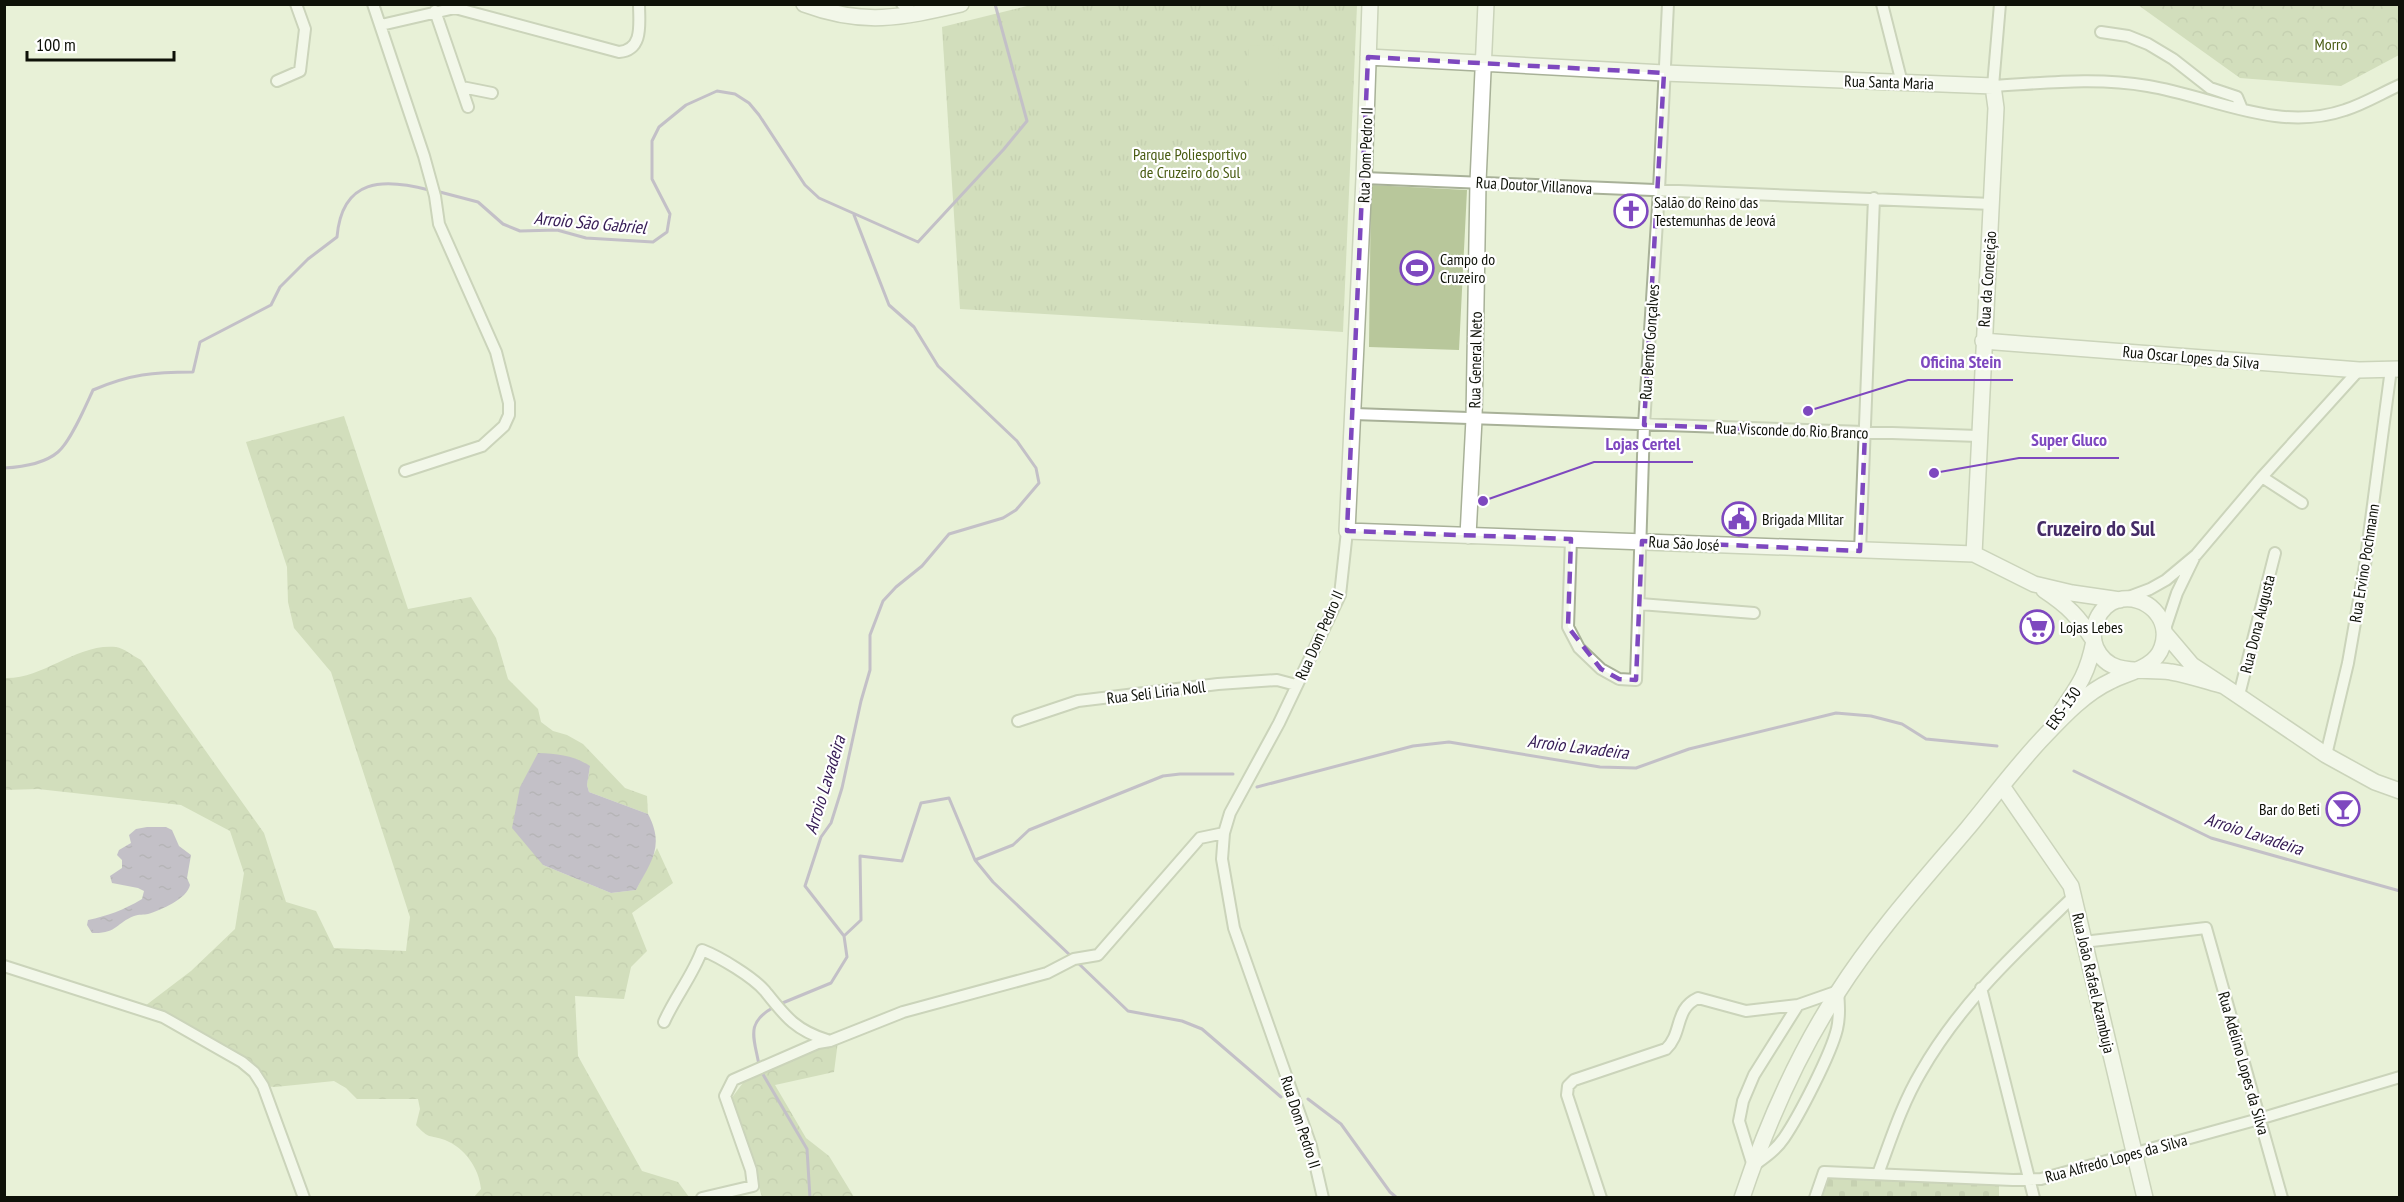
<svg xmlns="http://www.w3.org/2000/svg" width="2404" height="1202" viewBox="0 0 2404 1202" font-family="'PT Sans Narrow',sans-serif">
  <defs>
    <pattern id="forest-crowns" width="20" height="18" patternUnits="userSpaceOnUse" patternTransform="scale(1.5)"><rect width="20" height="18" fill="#b8c79b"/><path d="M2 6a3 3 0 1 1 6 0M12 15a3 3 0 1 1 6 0" fill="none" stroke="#9daa84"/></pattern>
    <pattern id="cemetery-stones" width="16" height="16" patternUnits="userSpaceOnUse" patternTransform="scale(1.5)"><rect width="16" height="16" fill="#b8c79b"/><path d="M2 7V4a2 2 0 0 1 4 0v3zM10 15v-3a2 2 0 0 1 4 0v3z" fill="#9daa84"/></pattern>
    <pattern id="park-tufts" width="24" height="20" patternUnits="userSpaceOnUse" patternTransform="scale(1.5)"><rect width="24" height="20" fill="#b8c79b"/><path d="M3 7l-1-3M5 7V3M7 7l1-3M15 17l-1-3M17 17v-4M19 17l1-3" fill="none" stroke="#9daa84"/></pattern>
    <pattern id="water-ripples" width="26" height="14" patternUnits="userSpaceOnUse" patternTransform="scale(1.5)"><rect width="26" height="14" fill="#9786b4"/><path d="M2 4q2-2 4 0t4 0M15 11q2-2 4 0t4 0" fill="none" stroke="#7a6c90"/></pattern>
  </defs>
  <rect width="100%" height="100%" fill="#e8f1d7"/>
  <!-- forest -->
  <path fill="url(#forest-crowns)" d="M2138,5H2399V55L2341,86L2240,78Z
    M344,416L408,609L471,597L496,638L508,679L538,709L541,722L553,731L567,735L583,744L625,788L647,796L648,814L589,792L587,785L590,766L543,865L611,893L636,890L657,848L673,883L632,913L647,951L631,967L624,999L575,996L578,1056L642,1171L678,1182L689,1197H474L481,1189C479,1168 465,1148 445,1140C428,1134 430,1140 416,1125L420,1109L418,1099H357L346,1088L334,1081L275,1087L263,1086L254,1072L141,1009L191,971L235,929L244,873L230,831L181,805L38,789L5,790L4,678C43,680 76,643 116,647C124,648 133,656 141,660L264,833L286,902L316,911L334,948L406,951L410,917L331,672L294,628L288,602L287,567L246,442Z
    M838,1041L834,1072L775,1085L806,1138L829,1156L854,1197H762L731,1099L745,1080Z"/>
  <!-- cemetery -->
  <path fill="url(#cemetery-stones)" d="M1827,1178L1999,1184V1197L1821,1198Z"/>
  <!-- park -->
  <path fill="url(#park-tufts)" d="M1035,4L1357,5L1343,332L960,309L942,27Z"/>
  <!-- pitch -->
  <path fill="#b8c79b" d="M1278,45L1279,96H1249V46Z
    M1371,185L1467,190L1459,350L1369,347Z"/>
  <!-- water -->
  <path fill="url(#water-ripples)" d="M538,753C558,754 573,755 590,766L587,785L589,792L648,814C665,846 651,862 636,890L611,893L543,865L512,828L520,787Z
    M147,827H166L172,830L179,846L191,855L187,878L190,885C187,899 161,910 148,914C144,915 139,914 134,916C116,923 117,934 92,933L87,925L88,920C107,916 124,910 142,899L144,891L138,888L112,883L110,876L122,868V860L117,855L119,850L131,843L129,835L136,829Z"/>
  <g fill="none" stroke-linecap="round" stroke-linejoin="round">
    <!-- stream -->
    <path stroke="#9786b4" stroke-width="3" d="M436,191L478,202L503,224L520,231L557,230L586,238L653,242L667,232L670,214L652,179V141L659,127L686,105L717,91L735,94L749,103L759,115L805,185L819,198L918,242L1004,149L1027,121L995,4
      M854,215L889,305L914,327L938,366L1017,441L1036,468L1039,483L1016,510L1003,518L949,534L922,566L896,587L883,601L870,635V670L861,701L842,788L831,823L821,837L805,886L844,936L861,920L860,856L902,861L921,803L949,798L975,860L993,882L1073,958
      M4,468C23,467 44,464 58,452C71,441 86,405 93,390C130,374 154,372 193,372L200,342L271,305L280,287L308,259L337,237C342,178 383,178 429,190
      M2074,771L2211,838L2400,891
      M1257,787L1413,746L1449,742L1600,767L1636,768L1689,749L1836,713L1871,716L1902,724L1926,739L1997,746
      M975,860L1013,845L1029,830L1163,776L1180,774H1233
      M1078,963L1128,1011L1182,1021L1202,1029L1281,1097
      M780,1004L831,983L847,957L844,936
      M759,1065C754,1037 745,1023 774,1007
      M761,1071L807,1149L810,1198
      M1308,1099L1341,1124L1390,1192L1397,1198"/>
    <defs>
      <path id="street" d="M373,4L424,156L435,196L439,224L496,352L509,403V415L504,426L482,446L405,471
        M902,4L916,15
        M1882,4L1902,83
        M2000,4L1993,86C2045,83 2097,77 2148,86C2214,97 2278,133 2345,110C2364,104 2382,93 2400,85
        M435,11L468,107
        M381,25L455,8L619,52C644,50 639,23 639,4
        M2101,32L2128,36L2148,44L2173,59L2210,88L2237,97L2242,109
        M277,81L300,71L305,29L296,4
        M462,87L492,93
        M1364,178L1992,204
        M1354,414L1978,436
        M2262,477L2302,503
        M1571,539L1568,627L1579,648L1601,669L1619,679L1636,680L1644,425L1659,190L1668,4
        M1860,551L1874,198
        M2126,598L2150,589L2166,580L2196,555L2262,477L2359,370
        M1640,604L1754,613
        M2164,632L2177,593L2194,558
        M2239,695L2275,553
        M1018,721L1078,701L1218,684L1277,680L1296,685
        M2326,755L2348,663L2365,565L2391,369
        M2083,942L2206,928L2282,1198
        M4,966L163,1017L242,1062L254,1072L263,1086L304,1198
        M1981,988L2034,1198
        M1838,991C1839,1004 1840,1017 1837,1029C1831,1054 1799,1116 1784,1138C1776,1150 1764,1158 1753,1166L1739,1121L1743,1101L1754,1075L1798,1005Z
        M664,1022C675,997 693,975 702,950C720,957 753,977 765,991C785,1016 795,1030 827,1040
        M1878,1174C1891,1139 1902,1104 1921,1072C1961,1002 2017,951 2074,896
        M702,1198L753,1186L751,1170L725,1096L733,1080L818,1043L830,1041L903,1012L1047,973L1074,959L1098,955L1200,838L1224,833
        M1323,1198L1311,1146L1234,928L1222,859L1224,833L1230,813L1279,723L1340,595L1347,531
        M1601,1198L1567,1095L1568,1086L1574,1080L1666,1049C1683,1033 1674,1009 1698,998L1746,1011L1798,1005
        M1815,1198L1824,1172L2013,1180L2041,1179L2259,1119L2400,1077"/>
      <path id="secondary" d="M804,4C863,26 901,18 961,4
        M1370,4L1364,178L1347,531L1974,554L2034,584L2072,593L2120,600
        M1368,57L1664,73L1993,86L1996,108L1974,554
        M1983,341L2359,370L2400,369
        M1468,536L1474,419L1478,182L1486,4
        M2044,590C2068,606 2078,616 2094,641C2088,672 2080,684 2062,710
        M2164,632L2192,665L2224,686L2326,755L2375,782L2400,791
        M2002,786L2071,886L2145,1198
        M1742,1198C1766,1126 1797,1055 1838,992C1875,934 1923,881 1967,829C1991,800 2014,769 2040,741C2060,720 2083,694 2111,681C2129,672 2155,668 2162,647C2172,619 2146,593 2118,600C2109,602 2101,610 2097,619C2093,628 2092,639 2096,648C2110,679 2145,667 2171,672C2189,675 2206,681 2224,686"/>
    </defs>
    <!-- street casing -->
    <use href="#street" stroke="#a8b198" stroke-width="14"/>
    <!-- secondary casing -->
    <use href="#secondary" stroke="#a8b198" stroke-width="18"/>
    <!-- street -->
    <use href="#street" stroke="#fff" stroke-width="10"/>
    <!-- secondary -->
    <use href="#secondary" stroke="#fff" stroke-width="15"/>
  </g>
  <!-- marked area -->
  <path d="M0 0H2404V1202H0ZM1368,57L1664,73L1644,425L1865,433L1860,551L1642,541L1636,680L1619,679L1601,669L1568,627L1571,539L1347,531Z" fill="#e8f1d7" fill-opacity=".55" fill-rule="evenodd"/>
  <path fill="none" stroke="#7e48bf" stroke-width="4.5" stroke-dasharray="12 8" stroke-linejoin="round" d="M1368,57L1664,73L1644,425L1865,433L1860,551L1642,541L1636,680L1619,679L1601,669L1568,627L1571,539L1347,531Z"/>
  <!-- icons -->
  <defs>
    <symbol id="church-ring" viewBox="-11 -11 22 22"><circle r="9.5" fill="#fff" stroke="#7e48bf" stroke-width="1.5"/><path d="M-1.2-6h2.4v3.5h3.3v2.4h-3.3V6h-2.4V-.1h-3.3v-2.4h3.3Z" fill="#7e48bf"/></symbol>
    <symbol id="stadium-ring" viewBox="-11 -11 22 22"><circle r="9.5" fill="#fff" stroke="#7e48bf" stroke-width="1.5"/><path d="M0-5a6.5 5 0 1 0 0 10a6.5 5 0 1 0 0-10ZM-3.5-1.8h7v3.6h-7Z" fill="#7e48bf"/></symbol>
    <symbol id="civic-ring" viewBox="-11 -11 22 22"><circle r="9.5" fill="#fff" stroke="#7e48bf" stroke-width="1.5"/><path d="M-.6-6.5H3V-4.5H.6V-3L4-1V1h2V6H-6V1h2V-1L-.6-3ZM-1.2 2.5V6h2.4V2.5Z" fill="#7e48bf"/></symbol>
    <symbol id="supermarket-ring" viewBox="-11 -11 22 22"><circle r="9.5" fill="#fff" stroke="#7e48bf" stroke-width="1.5"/><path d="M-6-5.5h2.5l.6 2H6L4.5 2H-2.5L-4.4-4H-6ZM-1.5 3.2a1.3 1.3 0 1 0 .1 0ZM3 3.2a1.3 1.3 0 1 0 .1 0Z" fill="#7e48bf"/></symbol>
    <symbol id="bar-ring" viewBox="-11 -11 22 22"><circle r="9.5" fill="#fff" stroke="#7e48bf" stroke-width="1.5"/><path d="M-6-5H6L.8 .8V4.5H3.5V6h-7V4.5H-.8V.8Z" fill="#7e48bf"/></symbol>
  </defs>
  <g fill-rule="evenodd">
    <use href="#church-ring" x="1612" y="192" width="38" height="38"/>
    <use href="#stadium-ring" x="1398" y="249" width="38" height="38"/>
    <use href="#civic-ring" x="1720" y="500" width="38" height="38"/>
    <use href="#supermarket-ring" x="2018" y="608" width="38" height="38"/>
    <use href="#bar-ring" x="2324" y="790" width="38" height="38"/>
  </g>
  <g text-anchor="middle" stroke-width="4.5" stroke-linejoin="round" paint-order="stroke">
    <!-- park labels -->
    <g font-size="16" fill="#485b11" stroke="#fff">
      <text x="2331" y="50">Morro</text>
      <text x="1190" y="160">Parque Poliesportivo<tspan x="1190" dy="18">de Cruzeiro do Sul</tspan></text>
    </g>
    <!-- street labels -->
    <g font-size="16" fill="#0e1108" stroke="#fff">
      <text transform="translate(1889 82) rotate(2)" y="6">Rua Santa Maria</text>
      <text transform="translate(1365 155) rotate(-88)" y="6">Rua Dom Pedro II</text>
      <text transform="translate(1534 185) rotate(3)" y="6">Rua Doutor Villanova</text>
      <text transform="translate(1987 279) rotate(-86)" y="6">Rua da Conceição</text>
      <text transform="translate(1649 342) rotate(-86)" y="6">Rua Bento Gonçalves</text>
      <text transform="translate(2191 357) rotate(5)" y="6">Rua Oscar Lopes da Silva</text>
      <text transform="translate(1475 360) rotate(-89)" y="6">Rua General Neto</text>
      <text transform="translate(1792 430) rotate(2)" y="6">Rua Visconde do Rio Branco</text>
      <text transform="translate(1684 543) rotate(3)" y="6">Rua São José</text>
      <text transform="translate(2364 563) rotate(-81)" y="6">Rua Ervino Pochmann</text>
      <text transform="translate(2257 624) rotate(-76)" y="6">Rua Dona Augusta</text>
      <text transform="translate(1319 635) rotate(-66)" y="6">Rua Dom Pedro II</text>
      <text transform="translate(1156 692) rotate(-7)" y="6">Rua Seli Liria Noll</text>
      <text transform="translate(2063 708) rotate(-55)" y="6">ERS-130</text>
      <text transform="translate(2094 983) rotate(77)" y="6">Rua João Rafael Azambuja</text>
      <text transform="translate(2244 1063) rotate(74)" y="6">Rua Adelino Lopes da Silva</text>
      <text transform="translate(1301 1122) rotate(72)" y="6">Rua Dom Pedro II</text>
      <text transform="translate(2116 1158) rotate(-15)" y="6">Rua Alfredo Lopes da Silva</text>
    </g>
    <!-- poi labels -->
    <g font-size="16" fill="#0e1108" stroke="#fff" text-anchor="start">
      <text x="1654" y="208">Salão do Reino das<tspan x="1654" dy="18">Testemunhas de Jeová</tspan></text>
      <text x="1440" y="265">Campo do<tspan x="1440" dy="18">Cruzeiro</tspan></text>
      <text x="1762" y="525">Brigada MIlitar</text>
      <text x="2060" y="633">Lojas Lebes</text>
      <text x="2320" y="815" text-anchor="end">Bar do Beti</text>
    </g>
    <!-- water labels -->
    <g font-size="18" font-style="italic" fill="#351b54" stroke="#fff">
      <text transform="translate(590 223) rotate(5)" y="6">Arroio São Gabriel</text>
      <text transform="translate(1578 747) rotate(7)" y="6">Arroio Lavadeira</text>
      <text transform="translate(825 785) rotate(-73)" y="6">Arroio Lavadeira</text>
      <text transform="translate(2254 834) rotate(18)" y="6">Arroio Lavadeira</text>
    </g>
    <!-- district labels -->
    <g font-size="22" font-weight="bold" fill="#452c66" stroke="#fff">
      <text x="2096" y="536">Cruzeiro do Sul</text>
    </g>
  </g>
  <!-- callouts -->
  <path fill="none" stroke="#7e48bf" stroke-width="2" d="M1808 411L1908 380H2013M1934 473L2019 458H2119M1483 501L1594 462H1693"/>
  <g fill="#7e48bf" stroke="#fff" stroke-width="2">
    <circle cx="1808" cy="411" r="6"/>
    <circle cx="1934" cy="473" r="6"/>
    <circle cx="1483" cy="501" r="6"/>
  </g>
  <g font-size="18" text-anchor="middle" font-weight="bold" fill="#7e48bf" stroke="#fff" stroke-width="4.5" stroke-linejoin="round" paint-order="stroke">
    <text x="1961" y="368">Oficina Stein</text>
    <text x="2069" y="446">Super Gluco</text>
    <text x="1643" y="450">Lojas Certel</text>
  </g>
  <!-- border -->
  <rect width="2404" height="1202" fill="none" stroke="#0e1108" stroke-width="12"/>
  <!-- scale -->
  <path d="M27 51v9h147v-9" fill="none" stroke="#0e1108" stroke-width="3"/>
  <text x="36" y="51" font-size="18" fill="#0e1108" stroke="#ffffff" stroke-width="4.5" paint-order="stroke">100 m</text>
</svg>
